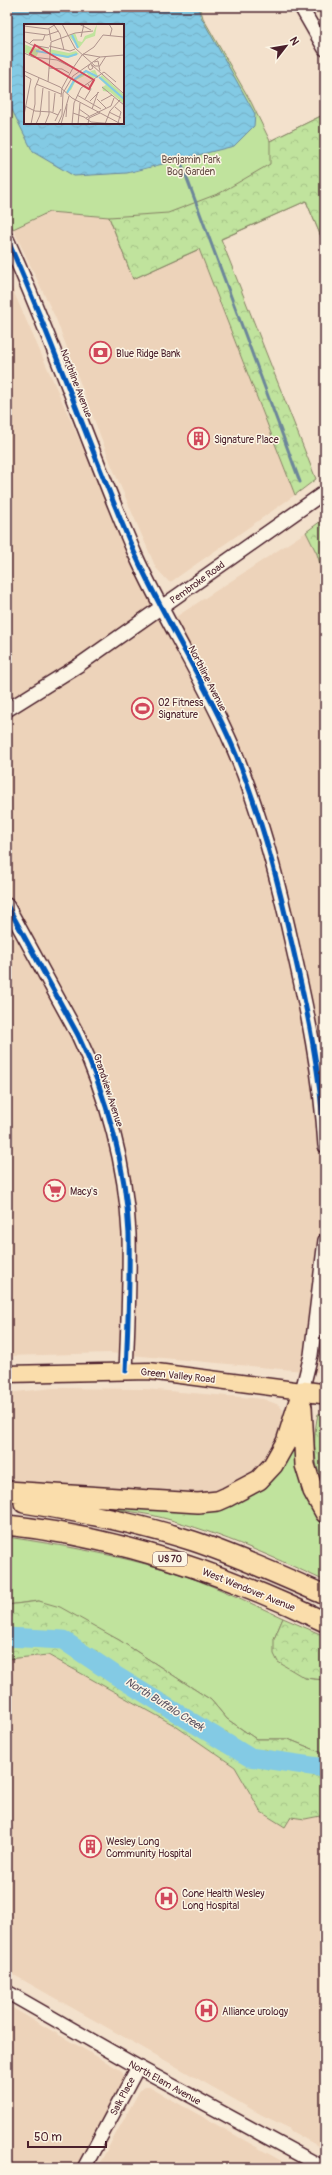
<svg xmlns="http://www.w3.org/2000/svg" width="332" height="2175" viewBox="0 0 332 2175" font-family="Pangolin,sans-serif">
  <defs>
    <pattern id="forest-crowns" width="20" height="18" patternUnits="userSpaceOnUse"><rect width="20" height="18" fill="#c0e39d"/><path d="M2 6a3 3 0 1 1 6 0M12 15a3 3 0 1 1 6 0" fill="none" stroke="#a6c287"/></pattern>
    <pattern id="water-waves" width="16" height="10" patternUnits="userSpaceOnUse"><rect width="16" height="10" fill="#83cae4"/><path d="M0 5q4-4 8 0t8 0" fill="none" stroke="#73adc4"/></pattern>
  </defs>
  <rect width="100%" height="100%" fill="#f3e1cc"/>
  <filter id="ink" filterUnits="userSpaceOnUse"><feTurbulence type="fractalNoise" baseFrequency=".025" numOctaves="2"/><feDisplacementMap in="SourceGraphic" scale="8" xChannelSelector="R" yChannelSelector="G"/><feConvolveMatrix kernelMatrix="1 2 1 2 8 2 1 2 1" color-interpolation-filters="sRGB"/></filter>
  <g filter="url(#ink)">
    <!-- built -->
    <path fill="#edd3ba" d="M49,212L109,217L133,279L199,249L295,495L172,581L169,582L156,568L111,464L56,319L13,229Z
      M7,277L162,626L306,532L317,554L325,580V1373L109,1353L7,1356Z
      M53,1388L144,1389L263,1399L279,1405L283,1410L286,1419L274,1451L250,1478L207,1496L7,1484V1393Z
      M48,1655L174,1725L235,1767L261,1812L285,1826L291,1816L305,1819L325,1815V2058L323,2063L325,2065V2150L291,2131L289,2128L262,2115L7,1971V1659Z
      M7,2005L122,2071L125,2080L76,2168H7Z
      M144,2087H149L294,2168H97L140,2090Z"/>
    <!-- green -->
    <path fill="#c0e39d" stroke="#858164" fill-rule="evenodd" d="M7,7H200L203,18L251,102L270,141L325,114V246L306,201L133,279L109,217L49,212L13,229L7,216ZM25,25H123V123H25Z
      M296,1427L315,1505L325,1524V1581C269,1555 211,1529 151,1515C127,1510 101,1508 76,1504L234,1503Z
      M7,1537C62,1545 117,1555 171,1571C209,1583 246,1601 283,1618L274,1639L305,1678L325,1680V1754L288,1739H256L227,1719L211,1700L119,1640L39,1601L7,1605Z"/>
    <!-- forest -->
    <path fill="url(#forest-crowns)" stroke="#858164" d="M325,114V246L306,201L221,239L316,479L295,495L199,249L133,279L109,217L168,213L220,193L270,164V141Z
      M325,518V580L317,554L306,532Z
      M325,1413V1492C314,1466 312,1441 318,1414Z
      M39,1601L60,1607L119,1640L211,1700L227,1719L256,1739H288L325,1754V1815L305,1819L291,1817L285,1827L261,1812L235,1767L174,1725L48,1655L7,1659V1605Z
      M283,1618L325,1636V1680L305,1678L278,1662L274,1654V1639Z"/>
    <!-- water -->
    <path fill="url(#water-waves)" stroke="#6c869a" fill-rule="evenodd" d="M7,7H198L201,17L255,114L254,126L234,146L127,173L74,176L33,152L8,102ZM25,25H123V123H25Z"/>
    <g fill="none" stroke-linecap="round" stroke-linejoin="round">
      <!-- stream -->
      <path stroke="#6c869a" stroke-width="3" d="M179,157L300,482
        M323,524L325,534"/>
      <!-- river -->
      <path stroke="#83cae4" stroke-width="19" d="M7,1637L63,1640L115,1675L249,1757L325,1768"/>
      <defs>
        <path id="minor" d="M301,7L325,49
          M7,239C54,342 90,450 135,554C164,619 204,680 232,745C259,808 276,873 291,940C307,1008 321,1076 325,1146
          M7,710L79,665L325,492
          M7,905L78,1035C107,1096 126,1166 129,1234C130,1280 128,1326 126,1371
          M302,1391L311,1355L325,1240
          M7,1992L138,2067L324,2168
          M84,2168L138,2067"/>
        <path id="major" d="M7,1374L149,1371L302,1391"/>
        <path id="highway" d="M302,1391L325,1394
          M302,1407L305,1465L313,1491L325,1513
          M7,1491L198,1503L218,1501L227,1497L259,1480L273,1465L286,1442L302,1391
          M24,1503C81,1512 137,1523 193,1541C238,1556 282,1576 325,1595
          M7,1525C119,1537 224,1573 325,1622"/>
      </defs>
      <!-- minor casing -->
      <use href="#minor" stroke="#4a1f2b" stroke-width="16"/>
      <!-- major casing -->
      <use href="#major" stroke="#4a1f2b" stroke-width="19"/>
      <!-- highway casing -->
      <use href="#highway" stroke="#4a1f2b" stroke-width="22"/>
      <!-- minor -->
      <use href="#minor" stroke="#fcf5e5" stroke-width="13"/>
      <!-- major -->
      <use href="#major" stroke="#faddab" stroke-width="16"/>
      <!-- highway -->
      <use href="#highway" stroke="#faddab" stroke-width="19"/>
      <defs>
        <path id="cycleway" d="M7,239C54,342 90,450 135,554C164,619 204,680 232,745C259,808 276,873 291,940C307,1008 321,1076 325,1146
          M7,905L78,1035C107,1096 126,1166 129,1234C130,1280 128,1326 126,1371"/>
      </defs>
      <!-- cycleway casing -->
      <use href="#cycleway" stroke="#fcf5e5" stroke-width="8"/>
      <!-- cycleway -->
      <use href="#cycleway" stroke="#0057b8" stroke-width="5"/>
    </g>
  </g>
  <!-- icons -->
  <defs>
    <symbol id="bank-ring" viewBox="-11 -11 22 22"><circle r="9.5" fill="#fcf5e5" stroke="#d1495b" stroke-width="1.5"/><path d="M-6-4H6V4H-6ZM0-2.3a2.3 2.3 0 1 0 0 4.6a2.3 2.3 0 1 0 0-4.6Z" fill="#d1495b"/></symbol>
    <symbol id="building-ring" viewBox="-11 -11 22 22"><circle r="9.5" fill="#fcf5e5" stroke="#d1495b" stroke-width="1.5"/><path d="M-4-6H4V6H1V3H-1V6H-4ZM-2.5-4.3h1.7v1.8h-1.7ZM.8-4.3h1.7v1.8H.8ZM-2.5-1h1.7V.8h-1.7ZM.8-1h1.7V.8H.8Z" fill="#d1495b"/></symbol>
    <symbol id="stadium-ring" viewBox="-11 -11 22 22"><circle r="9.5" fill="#fcf5e5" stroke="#d1495b" stroke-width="1.5"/><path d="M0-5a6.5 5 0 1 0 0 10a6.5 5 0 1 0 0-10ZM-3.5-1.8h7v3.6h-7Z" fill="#d1495b"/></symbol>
    <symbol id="supermarket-ring" viewBox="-11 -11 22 22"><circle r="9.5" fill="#fcf5e5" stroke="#d1495b" stroke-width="1.5"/><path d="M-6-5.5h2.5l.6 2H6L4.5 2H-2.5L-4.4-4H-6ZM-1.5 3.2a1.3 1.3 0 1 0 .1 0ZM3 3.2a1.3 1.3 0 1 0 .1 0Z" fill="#d1495b"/></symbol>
    <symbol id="hospital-ring" viewBox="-11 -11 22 22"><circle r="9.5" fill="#fcf5e5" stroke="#d1495b" stroke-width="1.5"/><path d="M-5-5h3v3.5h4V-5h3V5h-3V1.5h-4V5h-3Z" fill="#d1495b"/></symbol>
  </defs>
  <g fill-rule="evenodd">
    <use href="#bank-ring" x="88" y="340" width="25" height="25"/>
    <use href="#building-ring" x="186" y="426" width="25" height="25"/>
    <use href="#stadium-ring" x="130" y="696" width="25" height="25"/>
    <use href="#supermarket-ring" x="42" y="1178" width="25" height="25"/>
    <use href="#building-ring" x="78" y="1834" width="25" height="25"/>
    <use href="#hospital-ring" x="154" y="1886" width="25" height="25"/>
    <use href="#hospital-ring" x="194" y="1998" width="25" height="25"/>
  </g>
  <g text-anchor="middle" stroke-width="3" stroke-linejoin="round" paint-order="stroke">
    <!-- shield labels -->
    <rect fill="#fcf5e5" stroke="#7f5f63" stroke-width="1" x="153" y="1552" width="34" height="14" rx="3"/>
    <g font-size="9" font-weight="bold" fill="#4a1f2b">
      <text x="170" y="1562">US 70</text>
    </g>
    <!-- park labels -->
    <g font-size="10" fill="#685048" stroke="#fcf5e5">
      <text x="191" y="163">Benjamin Park<tspan x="191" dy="12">Bog Garden</tspan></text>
    </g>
    <!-- poi labels -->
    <g font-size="10" fill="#4a1f2b" stroke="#fcf5e5" text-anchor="start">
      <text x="116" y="357">Blue Ridge Bank</text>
      <text x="214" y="443">Signature Place</text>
      <text x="158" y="706">O2 Fitness<tspan x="158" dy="12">Signature</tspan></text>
      <text x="70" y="1195">Macy's</text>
      <text x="106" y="1845">Wesley Long<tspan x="106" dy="12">Community Hospital</tspan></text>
      <text x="182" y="1897">Cone Health Wesley<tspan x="182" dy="12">Long Hospital</tspan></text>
      <text x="222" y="2015">Alliance urology</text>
    </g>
    <!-- street labels -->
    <g font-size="10" fill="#4a1f2b" stroke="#fcf5e5">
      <text transform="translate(77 383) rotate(69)" y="4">Northline Avenue</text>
      <text transform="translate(197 582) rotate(-36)" y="4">Pembroke Road</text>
      <text transform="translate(208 678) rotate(63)" y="4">Northline Avenue</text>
      <text transform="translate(109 1090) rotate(72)" y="4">Grandview Avenue</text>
      <text transform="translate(178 1375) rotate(6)" y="4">Green Valley Road</text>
      <text transform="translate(249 1589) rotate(22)" y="4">West Wendover Avenue</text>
      <text transform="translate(165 2082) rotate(29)" y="4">North Elam Avenue</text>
      <text transform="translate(122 2096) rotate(-62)" y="4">Salk Place</text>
    </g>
    <!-- water labels -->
    <g font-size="11" font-style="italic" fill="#5b5262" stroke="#fcf5e5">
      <text transform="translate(165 1704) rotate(32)" y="4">North Buffalo Creek</text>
    </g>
  </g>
  <!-- overview -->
  <g transform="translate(24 24)">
    <rect width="100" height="100" fill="#f3e1cc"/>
    <path d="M0,20L9,24L14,25V22L24,26L16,25L12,33L0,28ZM78,51L100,71V80L86,68L79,67L78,63L82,61L75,54Z" fill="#c0e39d"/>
    <path d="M73,0L71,12L62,15L55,24L45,12L51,9L54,17L58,18L61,12L69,9ZM25,25L45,29L52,27L55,30L43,34L25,30ZM71,46L74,52L67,55L62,48L60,52L52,56L47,66L42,68L50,55L62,47L73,52L66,47Z" fill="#c0e39d"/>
    <path fill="none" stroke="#83cae4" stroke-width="2" d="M48,11L54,24M12,27L24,29M28,30L44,33L53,30M75,53L100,75M43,69L51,55L62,47L74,53"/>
    <path fill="none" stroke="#af938c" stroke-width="1" d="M38,0L51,24L71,42H75L74,37L70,38M55,0L67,6M85,0L88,5L86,12M30,1L36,10L40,26M0,2L24,5L32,0M25,5L27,17M0,8L23,11L35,7M57,13L60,0M0,17L8,21L25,24M5,20L9,16H19L21,11M25,22L46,27L51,25M0,29L9,33L33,36L49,44M59,30L76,33M58,31L70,23L79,11L100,13M66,40L64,43L66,46L69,44L67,40M68,41L100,70M25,44L38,45L45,49M49,44L58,31M0,47L36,63L48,74L97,100M76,47L75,43L82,32M0,51L7,55L0,91M24,58L27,18L51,9L69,7M12,60L37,70M78,63L100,81M53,71L77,85M37,73L38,64L49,44M61,75L67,65L64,60M73,75L82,84M66,77L75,68M77,77L88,71M1,82L11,87L27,88L34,91M91,83L97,88L94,99M55,85L65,92M68,85L74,68M29,88L31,69M85,88L97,94M49,89L60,93L67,98L91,100M42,93L43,80M62,94L87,82L90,74M31,97L37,85M7,100L11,80V64L15,54M12,100L16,91L19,64M21,100L25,90V67M34,100L38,91L39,69L49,52L76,33L100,31M37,100L45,72M48,100L50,79L57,64L80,48L92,58M54,100L56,79M64,100L65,94L76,89M81,100L86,87L96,76"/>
    <path fill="#d1495b" fill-opacity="0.15" stroke="#d1495b" stroke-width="2" d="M11,21L70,56L65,65L6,30Z"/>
    <rect width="100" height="100" fill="none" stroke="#4a1f2b" stroke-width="2"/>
  </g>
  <!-- margin -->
  <rect width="332" height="2175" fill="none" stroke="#fcf5e5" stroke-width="24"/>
  <rect x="12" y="12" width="308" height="2151" fill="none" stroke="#4a1f2b" stroke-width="1.5" filter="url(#ink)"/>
  <!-- north arrow -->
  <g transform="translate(286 46) rotate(59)" stroke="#fcf5e5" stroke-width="3" paint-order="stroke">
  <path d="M0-3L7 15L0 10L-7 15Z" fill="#4a1f2b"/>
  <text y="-6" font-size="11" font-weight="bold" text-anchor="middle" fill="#4a1f2b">N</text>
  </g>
  <!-- scale -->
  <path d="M28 2141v6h78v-6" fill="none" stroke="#4a1f2b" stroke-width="2"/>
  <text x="34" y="2141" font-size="12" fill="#4a1f2b" stroke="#fcf5e5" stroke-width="3" paint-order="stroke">50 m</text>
</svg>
